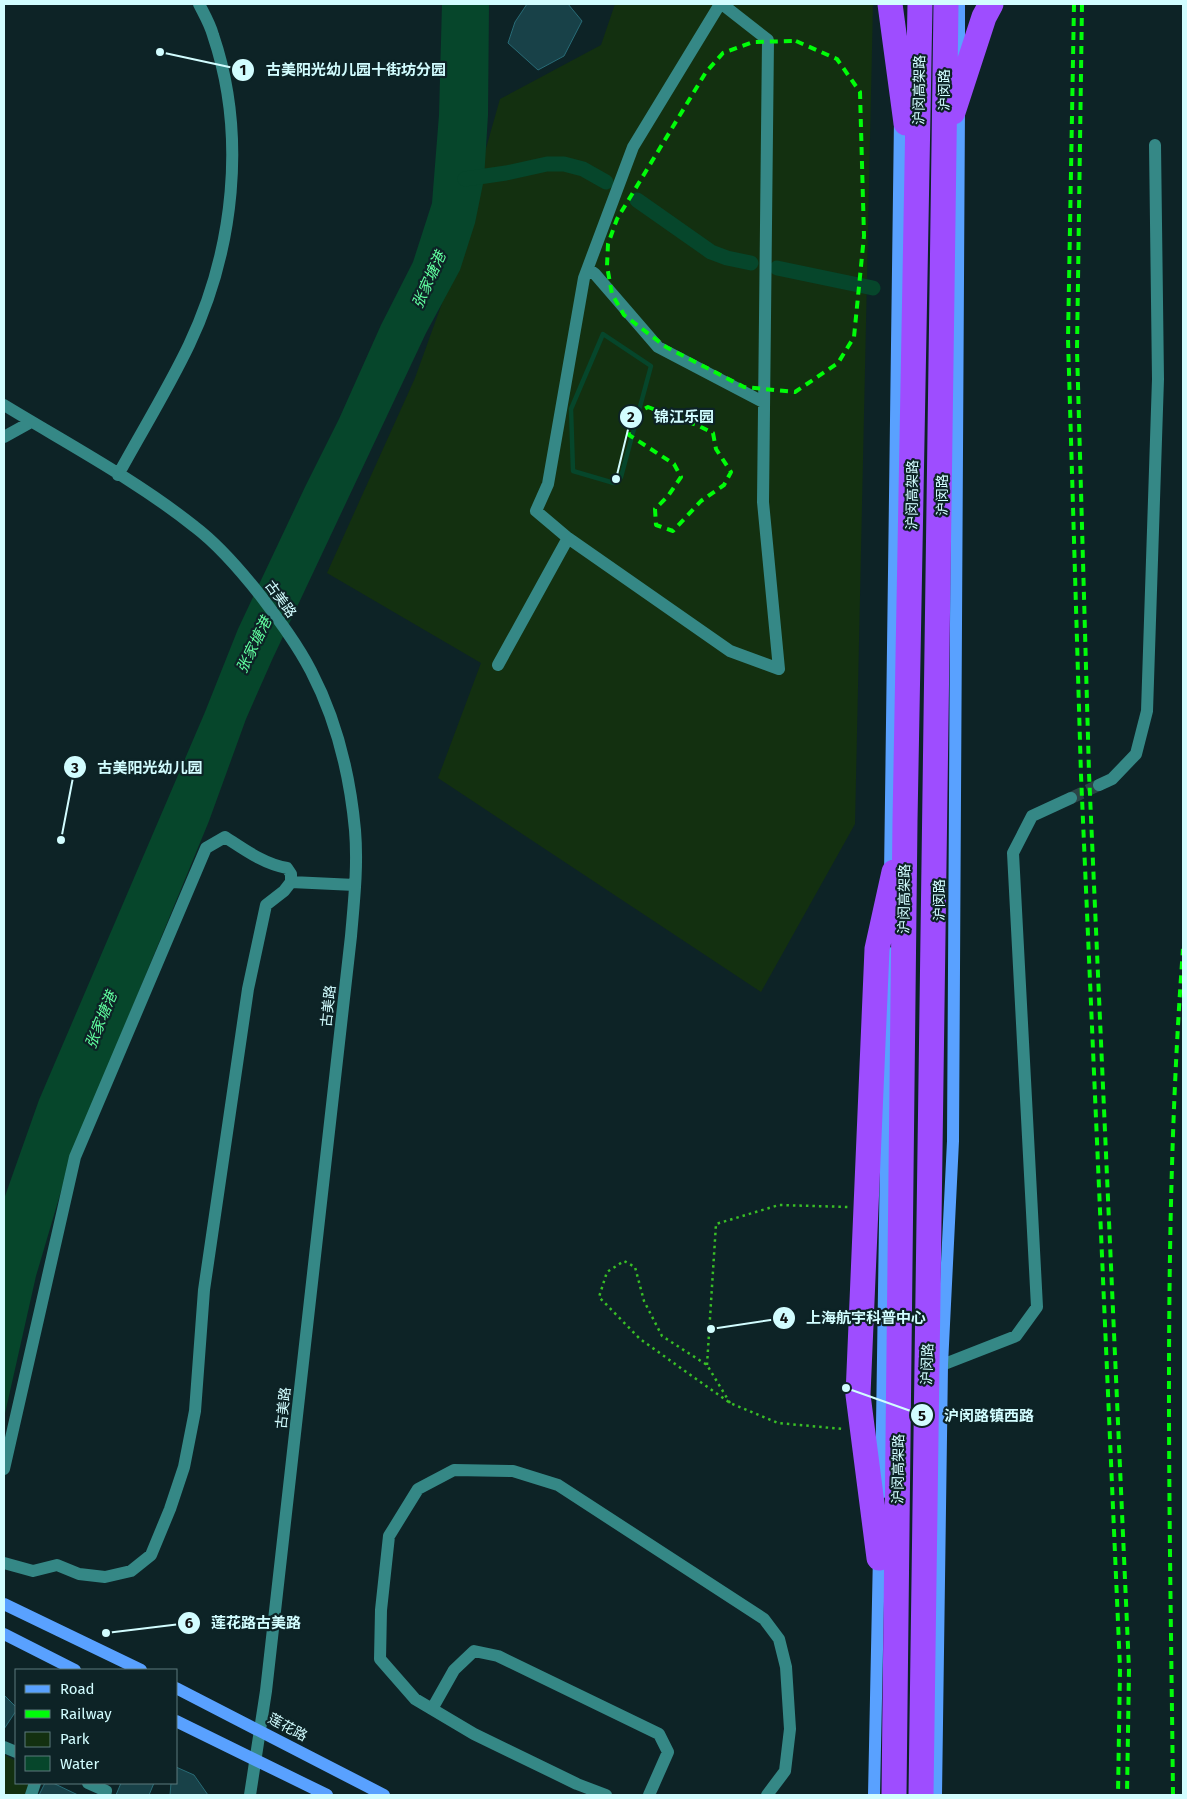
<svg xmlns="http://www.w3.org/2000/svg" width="1187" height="1799" viewBox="0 0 1187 1799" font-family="'Fira Sans','Noto Sans SC',sans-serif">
  <rect width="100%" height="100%" fill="#0d2326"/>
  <!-- green -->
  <path fill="#133010" d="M615,4H873L855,824L761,992L438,778L481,663L327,573L415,378L441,306L500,99L601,45Z
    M5,1755L16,1761V1783H29L25,1795H4V1758Z"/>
  <!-- water -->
  <path fill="#06462b" d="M442,4H489L488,115L484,179L475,223L460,270L426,333L272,660L246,719L209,821L72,1154L36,1276L4,1418V1199L39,1100L205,712L238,629L305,487L339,419L381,325L413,262L432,203L439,115Z"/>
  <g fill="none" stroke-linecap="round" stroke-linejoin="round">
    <!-- stream -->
    <path stroke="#06462b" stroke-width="4.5" d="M603,334L651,366L621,477L614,483L573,471L571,409Z"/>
    <!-- canal -->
    <path stroke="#06462b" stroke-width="15" d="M465,179L506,173L547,164H564L583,169L606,182
      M637,200L711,252L727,258L751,263
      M777,268L873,288"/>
  </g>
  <!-- building -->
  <path fill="#184148" stroke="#286b76" d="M527,4H568L582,21L564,56L538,70L508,43L515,22Z
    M4,1695L16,1707V1711L4,1729Z
    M176,1767L194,1775L208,1795H170L171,1783H176Z
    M45,1783H53L78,1795H39Z
    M121,1783H154L149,1795H116Z"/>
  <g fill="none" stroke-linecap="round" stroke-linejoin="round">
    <!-- minor-tunnel -->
    <path stroke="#2b4447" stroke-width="12" stroke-dasharray="12 6" stroke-linecap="butt" d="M1071,798L1099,785"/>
    <!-- path -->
    <path stroke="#39bf26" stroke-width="2.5" stroke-dasharray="2.5 4" stroke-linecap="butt" d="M707,1365L716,1224L779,1205L848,1207
      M730,1403L707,1365L662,1336L644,1301L635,1267L624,1261L607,1272L599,1297L640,1339L730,1403L778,1423L843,1429"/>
    <!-- minor -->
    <path stroke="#358886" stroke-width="12" d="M720,4L633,147L584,278L548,484L536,511L568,538L730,651L779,669L763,502L768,40L722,4
      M588,269L595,274L658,347L763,402
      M4,405C68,444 136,480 195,527C220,546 241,571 260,595C278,619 297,644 311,671C336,719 350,776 355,830C358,866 354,901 351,936L266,1691L250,1795
      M4,437L31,422
      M118,475C142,431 168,389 189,345C234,250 247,135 213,35C210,24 204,14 199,4
      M498,665L568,538
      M1099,785L1112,779L1136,754L1147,711L1158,379L1155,145
      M291,882L355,885
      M942,1365L1016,1336L1037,1307L1013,853L1032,816L1071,798
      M4,1469L75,1157L206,848L225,837C245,850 264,864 287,868L291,874V882L284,891L266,905L248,989L204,1290L195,1411L184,1467L170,1509L151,1555L131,1571L105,1577L79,1574L57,1565L33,1571L4,1563
      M432,1709L454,1670L474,1651L498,1656L659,1734L668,1752L649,1795
      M4,1747L16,1752
      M88,1783L106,1791L105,1795
      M31,1795L35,1783
      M606,1795L577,1784L474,1734L415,1699L380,1659L381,1610L389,1536L418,1489L454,1470L513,1471L558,1485L764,1619L779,1639L786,1667L790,1729L785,1771L767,1795"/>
    <!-- major -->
    <path stroke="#59a1ff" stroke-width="12" d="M959,68V4
      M890,875L900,118
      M881,1493L889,953
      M4,1604L141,1670
      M4,1634L75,1670
      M176,1688L384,1795
      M176,1721L327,1795
      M874,1795L879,1553
      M936,1795L942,1365L953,1141L959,106"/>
    <!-- highway -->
    <path stroke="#9e4dff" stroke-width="25" d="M890,4L906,123
      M953,112L984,17L991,4
      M879,1558L858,1395L877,949L894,872
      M894,1795L905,821L920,4
      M921,1795L946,4"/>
    <!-- rail -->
    <path stroke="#00fd09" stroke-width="4" stroke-dasharray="8 6" stroke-linecap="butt" d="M1074,4L1068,339L1081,775L1120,1668L1118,1795
      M1082,4L1077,350L1089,773L1129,1669L1127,1795
      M796,41L837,59L860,92L864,236L854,337L838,363L795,392L744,387L666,347L624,315L612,294L607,266L608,244L617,219L706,72L723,53L753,42Z
      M648,407L699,426L713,433L716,449L731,472L724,485L701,501L673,531L656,525L655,509L668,496L681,477L674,464L629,435L628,418Z
      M1173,1795C1170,1513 1162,1231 1183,949"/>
  </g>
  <g text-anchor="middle" stroke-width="4.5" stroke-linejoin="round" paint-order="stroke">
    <!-- street labels -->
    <g font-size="14" fill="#d2fdff" stroke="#0d2326">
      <text transform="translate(919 90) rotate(-89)" y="5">沪闵高架路</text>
      <text transform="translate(944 90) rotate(-90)" y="5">沪闵路</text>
      <text transform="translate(912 495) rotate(-89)" y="5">沪闵高架路</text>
      <text transform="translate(942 495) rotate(-90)" y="5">沪闵路</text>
      <text transform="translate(281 599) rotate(54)" y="5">古美路</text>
      <text transform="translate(904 899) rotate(-89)" y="5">沪闵高架路</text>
      <text transform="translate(939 900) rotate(-90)" y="5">沪闵路</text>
      <text transform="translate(328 1006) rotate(-84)" y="5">古美路</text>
      <text transform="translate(927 1364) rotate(-88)" y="5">沪闵路</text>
      <text transform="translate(283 1408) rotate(-84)" y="5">古美路</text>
      <text transform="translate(898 1469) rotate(-89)" y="5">沪闵高架路</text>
      <text transform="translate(288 1727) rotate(28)" y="5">莲花路</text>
    </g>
    <!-- water labels -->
    <g font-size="15" font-style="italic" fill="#60ff9f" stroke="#0d2326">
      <text transform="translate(429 280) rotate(-66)" y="5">张家塘港</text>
      <text transform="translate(254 645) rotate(-64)" y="5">张家塘港</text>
      <text transform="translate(101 1020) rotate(-68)" y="5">张家塘港</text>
    </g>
  </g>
  <!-- callouts -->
  <path fill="none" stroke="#d2fdff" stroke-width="2" d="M160 52L243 70M616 479L631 417M61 840L75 767M711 1329L784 1318M846 1388L922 1415M106 1633L189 1623"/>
  <g fill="#d2fdff" stroke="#0d2326" stroke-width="2">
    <circle cx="160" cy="52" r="5"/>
    <circle cx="616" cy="479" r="5"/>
    <circle cx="61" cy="840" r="5"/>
    <circle cx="711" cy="1329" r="5"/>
    <circle cx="846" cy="1388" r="5"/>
    <circle cx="106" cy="1633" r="5"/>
    <circle cx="243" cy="70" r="12"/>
    <circle cx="631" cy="417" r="12"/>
    <circle cx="75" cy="767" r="12"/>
    <circle cx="784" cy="1318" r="12"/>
    <circle cx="922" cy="1415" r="12"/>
    <circle cx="189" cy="1623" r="12"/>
  </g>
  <g font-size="15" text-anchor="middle" font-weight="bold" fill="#111">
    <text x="243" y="75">1</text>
    <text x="631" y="422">2</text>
    <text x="75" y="773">3</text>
    <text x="784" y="1323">4</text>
    <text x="922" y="1421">5</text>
    <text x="189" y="1628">6</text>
  </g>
  <g font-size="15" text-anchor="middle" font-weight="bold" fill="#d2fdff" stroke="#0d2326" stroke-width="4.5" stroke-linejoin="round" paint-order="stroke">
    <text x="356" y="75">古美阳光幼儿园十街坊分园</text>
    <text x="684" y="422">锦江乐园</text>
    <text x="150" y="773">古美阳光幼儿园</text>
    <text x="866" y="1323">上海航宇科普中心</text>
    <text x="989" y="1421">沪闵路镇西路</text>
    <text x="256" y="1628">莲花路古美路</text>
  </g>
  <!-- border -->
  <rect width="1187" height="1799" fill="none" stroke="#d2fdff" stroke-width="10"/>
  <!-- legend -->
  <rect x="15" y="1669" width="162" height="115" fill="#0d2326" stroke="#5c7a7d"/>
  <rect x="25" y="1685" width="25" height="8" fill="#59a1ff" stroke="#5c7a7d"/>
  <text x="60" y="1694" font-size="15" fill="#d2fdff">Road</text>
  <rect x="25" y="1710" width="25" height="8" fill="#00fd09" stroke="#5c7a7d"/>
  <text x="60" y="1719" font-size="15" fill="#d2fdff">Railway</text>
  <rect x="25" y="1732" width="25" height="15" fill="#133010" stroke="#5c7a7d"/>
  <text x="60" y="1744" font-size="15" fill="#d2fdff">Park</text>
  <rect x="25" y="1756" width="25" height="15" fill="#06462b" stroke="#5c7a7d"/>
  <text x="60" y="1769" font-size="15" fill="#d2fdff">Water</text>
</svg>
